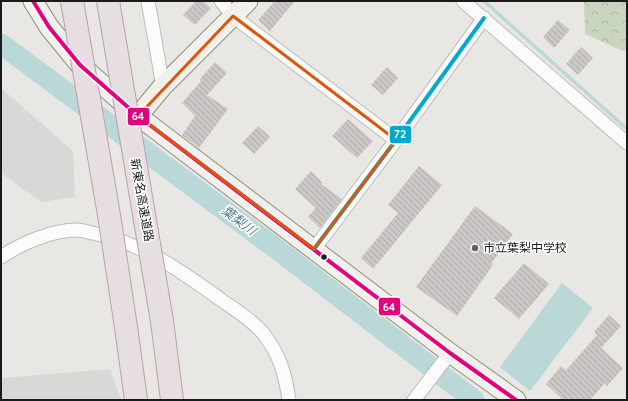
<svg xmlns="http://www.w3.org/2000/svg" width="628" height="401" viewBox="0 0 628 401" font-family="Quicksand,'Noto Sans JP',sans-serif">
  <defs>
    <pattern id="forest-crowns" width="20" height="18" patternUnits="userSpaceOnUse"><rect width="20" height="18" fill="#c9d5bc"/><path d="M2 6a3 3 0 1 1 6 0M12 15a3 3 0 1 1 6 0" fill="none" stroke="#acb6a1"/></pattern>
    <pattern id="building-back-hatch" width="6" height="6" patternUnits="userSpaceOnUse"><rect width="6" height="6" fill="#cac7c5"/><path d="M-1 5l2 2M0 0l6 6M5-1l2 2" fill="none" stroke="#adaaa9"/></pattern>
  </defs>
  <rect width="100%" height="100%" fill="#e9e7e4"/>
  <!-- forest -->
  <path fill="url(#forest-crowns)" d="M584,1H627V51H623L585,34Z"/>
  <!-- parking -->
  <path fill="#d9d8d7" d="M1,88L73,151L75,197L41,202L1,173Z
    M110,369L121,400H1V378Z"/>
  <!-- water -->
  <path fill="#bbd8d9" d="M562,283L593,308L530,391L500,367Z"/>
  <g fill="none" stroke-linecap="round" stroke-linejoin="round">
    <!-- stream -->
    <path stroke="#bbd8d9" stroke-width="3.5" d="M484,1L627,129"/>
    <!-- river -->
    <path stroke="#bbd8d9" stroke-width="21" d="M1,44L286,256L474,400"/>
  </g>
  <!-- building -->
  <path fill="url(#building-back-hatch)" d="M196,1H203L211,8L195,25L183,15Z
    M275,1H295L270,31L258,20Z
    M558,20L570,30L554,48L543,37Z
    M581,47L593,58L578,75L566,64Z
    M215,62L227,73L207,95L228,109L199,148L182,135L195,116L182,103L201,81L200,79Z
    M387,67L398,78L383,95L371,85Z
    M348,119L373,141L357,158L332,136Z
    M258,126L270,137L254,154L242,143Z
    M419,166L442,185L373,269L361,258L398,213L388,205Z
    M311,171L322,182L321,184L342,199L320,228L308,217L316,208L295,189Z
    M475,206L513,234L491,264L493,265L457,316L416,287Z
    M524,263L549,284L519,319L494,298Z
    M609,315L621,326L601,348L623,368L607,386L605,383L590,400H563L546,384L561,366L566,370L597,335L594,332Z"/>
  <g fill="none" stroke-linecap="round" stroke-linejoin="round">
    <defs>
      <path id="street" d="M148,1L163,86
        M221,1L233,16L396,140
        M463,1L627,143
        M314,249L396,140L484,18
        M1,257C22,243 52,230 77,230C82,230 87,232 92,233C141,242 181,271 220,299C235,310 251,319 263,333C280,355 285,373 289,400
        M414,400L450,353"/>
      <path id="secondary" d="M33,1L49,27L80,65L138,116L450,353L516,400
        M138,116L163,86L248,1"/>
      <path id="highway" d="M162,321L172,400
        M126,327L136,400"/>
    </defs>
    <!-- street casing -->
    <use href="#street" stroke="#bcbcba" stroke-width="15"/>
    <!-- secondary casing -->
    <use href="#secondary" stroke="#908f7f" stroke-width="21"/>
    <!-- highway casing -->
    <use href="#highway" stroke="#baa0ab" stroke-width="24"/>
    <!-- street -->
    <use href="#street" stroke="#fcfbfb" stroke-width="13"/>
    <!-- secondary -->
    <use href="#secondary" stroke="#f1f0ea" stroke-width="19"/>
    <!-- highway -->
    <use href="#highway" stroke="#e7dee1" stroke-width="22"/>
    <defs>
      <path id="highway-bridge" d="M72,1L109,215L126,327
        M108,1L162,321"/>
    </defs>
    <!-- highway-bridge casing -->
    <use href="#highway-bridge" stroke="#baa0ab" stroke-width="24" stroke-linecap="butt"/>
    <!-- highway-bridge -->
    <use href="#highway-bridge" stroke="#e7dee1" stroke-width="22"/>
    <defs>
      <path id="bus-1" d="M33,1L49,27L80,65L138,116L450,353L516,400"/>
      <path id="bus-2" d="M314,249L396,140L484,18"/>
    </defs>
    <!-- bus-1 casing -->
    <use href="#bus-1" stroke="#fff" stroke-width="7"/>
    <!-- bus-2 casing -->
    <use href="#bus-2" stroke="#fff" stroke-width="7"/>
    <!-- bus-1 -->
    <use href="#bus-1" stroke="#e5007d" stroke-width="4"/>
    <!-- bus-2 -->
    <use href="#bus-2" stroke="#00a9ce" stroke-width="4"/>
  </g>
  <!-- marked area -->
  <path fill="none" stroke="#de560d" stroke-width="3" stroke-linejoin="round" d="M233,16L396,140L314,249L138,116Z"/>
  <!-- markers -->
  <circle fill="#636261" stroke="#fff" stroke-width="1.5" cx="475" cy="248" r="4"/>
  <circle fill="#1b1b1b" stroke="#fff" stroke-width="1.5" cx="324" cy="257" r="3.5"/>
  <g text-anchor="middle" stroke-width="3" stroke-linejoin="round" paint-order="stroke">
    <!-- street labels -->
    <g font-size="12" fill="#1b1b1b" stroke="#fff">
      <text transform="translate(142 200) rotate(80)" y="4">新東名高速道路</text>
    </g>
    <!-- poi labels -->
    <g font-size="12" fill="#1b1b1b" stroke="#fff" text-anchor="start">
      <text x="483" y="252">市立葉梨中学校</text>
    </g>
    <!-- water labels -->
    <g font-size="13" font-style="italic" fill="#4d7990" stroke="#fff">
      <text transform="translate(239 220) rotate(37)" y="5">葉梨川</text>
    </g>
  </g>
  <g stroke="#fff" stroke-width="1.5">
    <rect x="127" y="107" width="23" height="19" rx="4" fill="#e5007d"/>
    <rect x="389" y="125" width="23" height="19" rx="4" fill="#00a9ce"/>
    <rect x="378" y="297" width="23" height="19" rx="4" fill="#e5007d"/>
  </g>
  <g font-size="11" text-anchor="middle" font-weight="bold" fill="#fff">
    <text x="138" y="120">64</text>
    <text x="400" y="138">72</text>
    <text x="389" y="311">64</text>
  </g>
  <!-- border -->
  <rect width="628" height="401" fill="none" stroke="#1b1b1b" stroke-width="4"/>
</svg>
